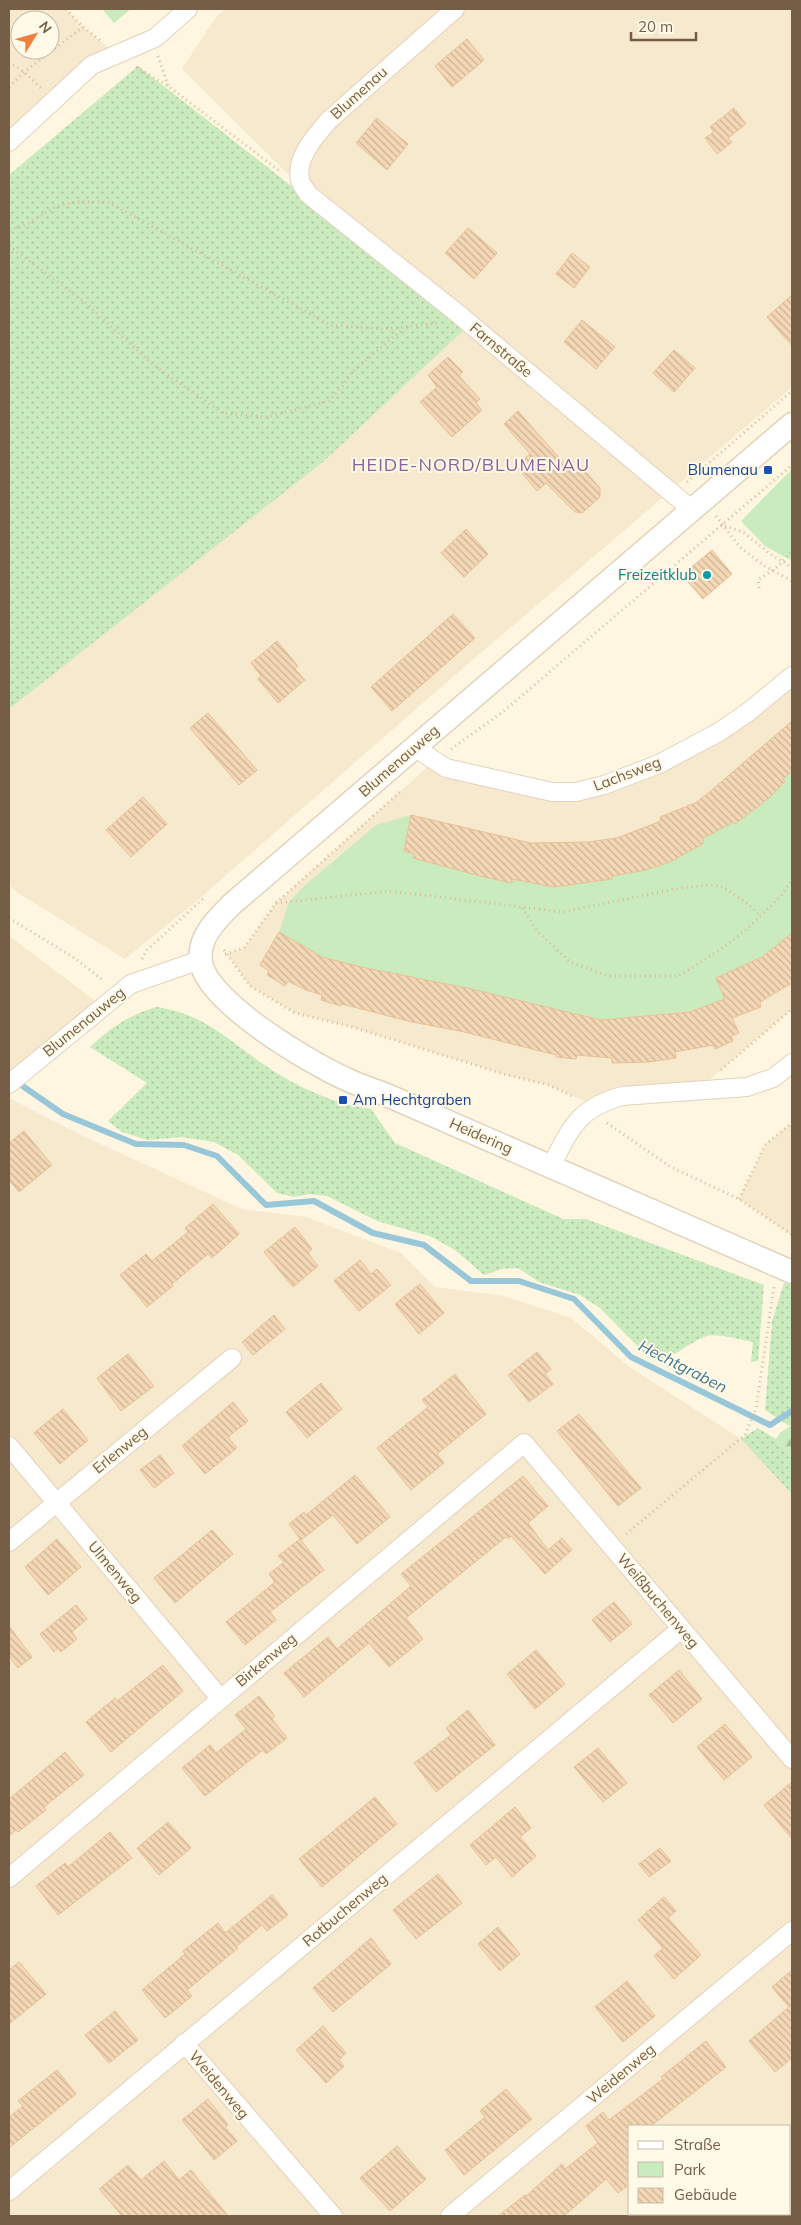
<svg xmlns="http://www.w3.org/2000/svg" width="801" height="2225" viewBox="0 0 801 2225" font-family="Mulish,sans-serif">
  <defs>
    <pattern id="grass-dots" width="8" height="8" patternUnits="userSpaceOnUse" patternTransform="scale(1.25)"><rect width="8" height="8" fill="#caebbe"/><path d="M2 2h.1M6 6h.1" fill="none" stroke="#a9c29c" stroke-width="1.8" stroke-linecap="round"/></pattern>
    <pattern id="forest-firs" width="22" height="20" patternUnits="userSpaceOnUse" patternTransform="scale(1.25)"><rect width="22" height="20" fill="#caebbe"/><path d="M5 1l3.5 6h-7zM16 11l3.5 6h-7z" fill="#a9c29c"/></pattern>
    <pattern id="building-back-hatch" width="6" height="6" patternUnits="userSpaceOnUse" patternTransform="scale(1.25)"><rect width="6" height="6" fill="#f4d8b6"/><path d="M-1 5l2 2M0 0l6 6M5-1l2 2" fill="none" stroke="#cab296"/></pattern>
  </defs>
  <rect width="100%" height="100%" fill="#fef6e0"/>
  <!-- residential -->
  <path fill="#f6e9ce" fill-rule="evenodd" d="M9,9H66L83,27L118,55L9,142ZM20,20H50V50H20Z
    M225,9H792V387L448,681L199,899L125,959L18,893L9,885V709L308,194L182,69L216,17Z
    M792,676V1009L696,1091L595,1106L549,1085L507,1075L352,1027L295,1013L250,986L227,954L244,948L276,903L435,760L552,792L659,764Z
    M9,936L102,1006L9,1084Z
    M9,1098L83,1136L242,1209L306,1217L401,1253L435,1287L503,1296L571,1318L631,1368L741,1439L792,1494V2216H9ZM630,2126H790V2214H630Z
    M792,1123V1235L739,1199L765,1145Z"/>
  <!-- grass -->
  <path fill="url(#grass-dots)" d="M138,66L469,325L324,461L9,709V175Z
    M156,1007C203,1013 228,1040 266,1066C297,1087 334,1104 371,1109L395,1143L563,1219H586L764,1285L758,1361L751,1362L753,1342C742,1340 716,1333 707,1336C687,1342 672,1363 650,1359L600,1308L580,1295L539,1282L518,1268L502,1269L484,1275L455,1250L432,1237L377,1221L327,1196L310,1194L294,1197L277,1193L238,1155L214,1142L182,1137L148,1140L122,1132L108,1121L147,1083L90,1047C112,1027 127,1016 156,1007Z
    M784,1283L792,1285V1425L789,1426L765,1410L772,1321Z
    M758,1428L776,1439L792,1457V1494L741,1439Z"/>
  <!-- forest -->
  <path fill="url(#forest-firs)" d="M792,1425V1457L776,1439L781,1432Z"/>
  <!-- park -->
  <path fill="#caebbe" d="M102,9H131L114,23Z
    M792,469V561L765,546L741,521Z
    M792,771V933L762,957L716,978L725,999L689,1011L601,1020L467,988L361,967L322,957L279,932L289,902L303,887L376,825L411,815L404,851L414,854V858L512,883V879L550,883V887L574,884L588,878L590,883L612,879L611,875L647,870L668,862L704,843L702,839L769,798L785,783L783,779Z"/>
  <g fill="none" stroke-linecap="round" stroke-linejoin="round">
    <!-- stream -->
    <path stroke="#99c7da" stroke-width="6" d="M14,1080L63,1114L136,1144L184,1145L217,1156L266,1205L314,1201L373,1233L424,1245L471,1281H519L574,1299L631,1357L770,1425L792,1411"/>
  </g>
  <!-- building -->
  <path fill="url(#building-back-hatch)" stroke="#e8c195" d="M467,39L484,60L452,87L435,66Z
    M734,108L746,124L728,138L732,142L717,154L705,138L714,132L710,127Z
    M377,118L408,144L387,170L356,143Z
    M468,228L497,253L474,279L445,253Z
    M572,253L590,267L574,288L556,274Z
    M792,295V346L767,317Z
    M582,320L615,347L596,369L564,342Z
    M674,350L695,368L674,392L653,373Z
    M448,357L463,372L459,376L480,399L476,403L482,410L452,437L420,402L437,387L428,375Z
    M518,411L569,469L585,471L600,488V497L582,513L575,512L546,483L537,491L516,466L530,454L504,424Z
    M466,529L488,554L464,577L441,553Z
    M712,550L732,574L703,599L682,575Z
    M453,614L475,638L392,711L371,687Z
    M277,641L298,666L295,669L305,680L278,703L258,679L261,676L251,663Z
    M208,713L257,770L239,785L190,728Z
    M792,721V771L783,779L785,782L769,798L735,824L733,822L702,839L704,843L670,862L646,870L612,876V879L554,887L512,879V883L484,877L413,858L414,854L404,851L411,815L531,843L588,842L617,838L661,821L660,817L695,803L706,795Z
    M143,797L167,824L131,857L106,830Z
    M279,932L322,957L361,967L467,988L601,1020L689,1012L725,999L716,978L762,957L792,933V983L760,1002L761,1007L732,1018L739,1033L731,1036L733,1041L715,1049L713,1045L675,1052L676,1058L648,1062L612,1063V1058L577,1055L576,1059L556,1057V1055L460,1031L412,1022L342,1004L341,1006L321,1000L322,995L306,990L288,981L285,986L267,975L269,971L260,965Z
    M24,1131L52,1165L19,1192L9,1180V1143Z
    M213,1204L239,1234L212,1258L208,1254L172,1284L173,1286L147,1307L120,1275L146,1254L152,1261L188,1232L185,1228Z
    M295,1227L312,1249L308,1253L318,1266L293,1287L264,1252Z
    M360,1260L371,1274L377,1269L391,1285L359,1311L334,1281Z
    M420,1284L444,1313L419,1334L395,1304Z
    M274,1315L285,1329L253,1355L242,1342Z
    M537,1352L551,1369L545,1374L553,1384L529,1402L508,1375Z
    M128,1354L154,1386L121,1411L97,1378Z
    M455,1374L486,1414L437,1454L444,1463L411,1490L377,1448L428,1407L422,1400Z
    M321,1383L342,1409L307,1438L286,1412Z
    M233,1402L248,1421L228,1437L237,1448L205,1474L182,1446Z
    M63,1409L88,1440L60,1464L34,1433Z
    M579,1414L641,1488L618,1506L557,1431Z
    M160,1455L174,1473L154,1488L140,1470Z
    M355,1475L390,1517L357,1544L333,1515L301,1540L289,1524L304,1512L306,1515Z
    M523,1476L548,1506L528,1523L548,1550L562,1538L572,1550L545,1574L511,1536L508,1539L506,1537L406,1618L423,1639L389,1667L369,1643L304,1697L284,1673L328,1637L337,1649L411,1586L401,1574Z
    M212,1530L233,1554L175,1603L154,1578Z
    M57,1539L81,1567L48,1595L25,1567Z
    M300,1539L324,1570L270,1612L276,1620L245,1645L226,1622L275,1582L269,1574L284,1562L278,1556Z
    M614,1602L632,1624L610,1642L592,1620Z
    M76,1605L87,1619L72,1632L77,1639L61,1652L58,1648L54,1652L40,1634Z
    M9,1626L32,1657L18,1668L9,1656Z
    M536,1650L565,1684L535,1709L507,1674Z
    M163,1665L183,1691L111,1752L86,1722L115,1698L117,1701Z
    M679,1670L702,1699L673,1723L649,1695Z
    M259,1696L275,1716L272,1719L287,1738L266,1754L263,1750L205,1796L182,1768L210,1745L216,1753L246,1729L235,1715Z
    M468,1710L495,1745L436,1792L414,1763L451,1735L446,1728Z
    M725,1724L752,1757L724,1780L697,1747Z
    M598,1748L627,1783L603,1802L574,1767Z
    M65,1752L84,1775L44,1807L46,1810L18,1832L16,1830L9,1836V1799Z
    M792,1782V1839L764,1805Z
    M375,1797L397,1824L322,1887L299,1859Z
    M515,1807L531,1828L520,1837L536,1856L512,1877L496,1857L486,1865L470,1845Z
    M168,1822L191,1848L159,1875L137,1848Z
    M110,1832L132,1858L58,1915L36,1886L65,1863L68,1867Z
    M660,1848L671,1861L649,1877L639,1864Z
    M438,1874L462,1903L416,1939L393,1910Z
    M272,1895L288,1915L267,1931L262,1925L236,1947L238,1948L187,1990L192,1996L165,2018L142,1990L185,1954L183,1951L218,1923L225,1933Z
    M664,1897L676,1911L668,1918L701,1955L674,1979L654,1956L663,1948L638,1920Z
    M498,1927L520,1954L500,1971L478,1944Z
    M371,1938L391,1964L333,2012L313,1988Z
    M19,1962L46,1994L9,2024V1970Z
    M792,1970V2058L775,2072L749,2041L789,2007L772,1987Z
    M627,1981L655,2016L623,2042L595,2007Z
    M115,2011L138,2040L109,2063L85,2035Z
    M323,2026L346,2053L339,2060L344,2066L326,2083L296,2050Z
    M706,2041L726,2067L651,2126H630V2184L618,2193L606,2179L564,2216H498L525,2195L526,2196L562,2164L565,2169L598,2143L586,2126L603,2112L609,2120L663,2079L661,2077Z
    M57,2070L76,2094L9,2148V2117L23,2106L18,2101Z
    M506,2089L532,2119L464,2175L445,2150L485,2117L480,2111Z
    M208,2099L228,2125L225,2127L237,2141L214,2160L182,2120Z
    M397,2146L426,2179L390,2211L360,2178Z
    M164,2161L179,2180L191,2170L228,2216H122L99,2189L128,2165L141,2180Z"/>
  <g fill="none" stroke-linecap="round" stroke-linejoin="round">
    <defs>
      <path id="minor" d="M455,9L329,120C316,135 295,158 300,180C301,185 306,190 308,194L457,313L691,509
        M9,142L92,65L155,38L188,9
        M414,747L446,768L552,792H576L604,785L659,764L719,732L747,713L792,676
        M9,1084L131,984L200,960
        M551,1166C571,1128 577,1109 622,1096L747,1087L773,1078L792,1063
        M9,1446L220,1698
        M9,1542L232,1358
        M9,1878L524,1443L792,1759
        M184,2043L333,2216
        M9,2191L681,1629
        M450,2216L792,1931"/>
      <path id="tertiary" d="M792,424L232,904C217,919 197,938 201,962C207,1002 310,1063 346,1079C360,1086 375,1090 389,1096L792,1272"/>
    </defs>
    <!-- minor casing -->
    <use href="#minor" stroke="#e2d3bb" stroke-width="20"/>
    <!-- tertiary casing -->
    <use href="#tertiary" stroke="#e2d3bb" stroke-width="25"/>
    <!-- path -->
    <path stroke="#d9bb99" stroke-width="3" stroke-dasharray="1 4" stroke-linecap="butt" d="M66,9L83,27L101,41
      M158,56L168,86
      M9,62L24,72L41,88
      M136,67L168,86L281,172
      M9,87L24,72L83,27
      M9,229C30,226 36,217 54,208C71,200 90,202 108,202L330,325L384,329L439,323
      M9,246L86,303L153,365L223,413L267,417L329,401L342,387L350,374L404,328
      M687,482L792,391
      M716,516L739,546L763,565L792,581
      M725,526L743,532L773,556L792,567
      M759,588L758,580L777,567L792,551
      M451,749L504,711L792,465
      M276,903L400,792
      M522,908L537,931L570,962L608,976H679L724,947L748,928L781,896L792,880
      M9,918L76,959L104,981
      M224,950L250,986L295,1013L352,1027L507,1075L549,1085L574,1097
      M225,954L244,948L276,903L390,891L563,912L680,888L713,885L723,887L744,901L760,915
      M142,959L147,950L205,897
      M721,1070L792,1009
      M607,1123L671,1167L739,1199L792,1235
      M739,1199L765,1145L792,1123
      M626,1534L745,1435L756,1409L774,1287"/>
    <!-- minor -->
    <use href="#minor" stroke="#fff" stroke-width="18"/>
    <!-- tertiary -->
    <use href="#tertiary" stroke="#fff" stroke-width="22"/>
  </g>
  <!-- markers -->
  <g fill="#1a4fb4" stroke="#fff9e7" stroke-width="2">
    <rect x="763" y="465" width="10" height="10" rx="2.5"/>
    <rect x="338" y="1095" width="10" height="10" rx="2.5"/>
  </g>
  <circle fill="#0f9aa8" stroke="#fff9e7" stroke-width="2" cx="707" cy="575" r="5"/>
  <g text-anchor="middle" stroke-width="4" stroke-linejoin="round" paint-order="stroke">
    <!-- street labels -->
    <g font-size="15" fill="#765e46" stroke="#fff9e7">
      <text transform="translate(359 93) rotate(-42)" y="5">Blumenau</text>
      <text transform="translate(501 350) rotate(40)" y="5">Farnstraße</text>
      <text transform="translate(399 761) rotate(-41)" y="5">Blumenauweg</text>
      <text transform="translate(627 774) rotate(-21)" y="5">Lachsweg</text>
      <text transform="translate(84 1022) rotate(-39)" y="5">Blumenauweg</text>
      <text transform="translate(481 1136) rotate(24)" y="5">Heidering</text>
      <text transform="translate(120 1450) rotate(-39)" y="5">Erlenweg</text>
      <text transform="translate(115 1572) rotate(50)" y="5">Ulmenweg</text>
      <text transform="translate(658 1601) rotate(50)" y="5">Weißbuchenweg</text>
      <text transform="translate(266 1660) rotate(-40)" y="5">Birkenweg</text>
      <text transform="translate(345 1910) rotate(-40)" y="5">Rotbuchenweg</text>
      <text transform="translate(621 2074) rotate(-40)" y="5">Weidenweg</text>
      <text transform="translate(219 2085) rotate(50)" y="5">Weidenweg</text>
    </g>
    <!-- transit labels -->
    <g font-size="15" fill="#164399" stroke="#fff9e7" text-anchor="end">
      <text x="758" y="475">Blumenau</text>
      <text x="353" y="1105" text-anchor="start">Am Hechtgraben</text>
    </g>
    <!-- culture labels -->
    <g font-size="15" fill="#0d838f" stroke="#fff9e7" text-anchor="end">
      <text x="697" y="580">Freizeitklub</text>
    </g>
    <!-- water labels -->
    <g font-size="16" font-style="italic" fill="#417892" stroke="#fff9e7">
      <text transform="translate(683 1366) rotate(27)" y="6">Hechtgraben</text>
    </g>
    <!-- quarter labels -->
    <g font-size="18" letter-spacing="1" fill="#8f619a" stroke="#fff9e7">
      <text x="471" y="471">HEIDE-NORD/BLUMENAU</text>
    </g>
  </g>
  <!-- border -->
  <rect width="801" height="2225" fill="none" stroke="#765e46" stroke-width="20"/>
  <!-- legend -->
  <rect x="628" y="2125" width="162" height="90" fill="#fff9e7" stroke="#c8bba7"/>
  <rect x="638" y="2141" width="25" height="8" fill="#ffffff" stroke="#c8bba7"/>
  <text x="674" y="2150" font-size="15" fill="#765e46">Straße</text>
  <rect x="638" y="2162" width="25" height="15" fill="#caebbe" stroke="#c8bba7"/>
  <text x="674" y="2175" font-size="15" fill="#765e46">Park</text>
  <rect x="638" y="2188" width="25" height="15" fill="url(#building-back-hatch)" stroke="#c8bba7"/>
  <text x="674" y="2200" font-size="15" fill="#765e46">Gebäude</text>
  <!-- north arrow -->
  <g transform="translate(35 35) rotate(53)"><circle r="24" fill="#fff9e7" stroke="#c8bba7"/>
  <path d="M0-4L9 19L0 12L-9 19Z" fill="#ef7f3d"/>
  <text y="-8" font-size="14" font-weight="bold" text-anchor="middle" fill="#765e46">N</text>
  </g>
  <!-- scale -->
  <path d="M631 32v8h65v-8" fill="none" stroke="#765e46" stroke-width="2.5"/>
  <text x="638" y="32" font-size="15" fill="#765e46" stroke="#fff9e7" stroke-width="4" paint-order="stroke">20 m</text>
</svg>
